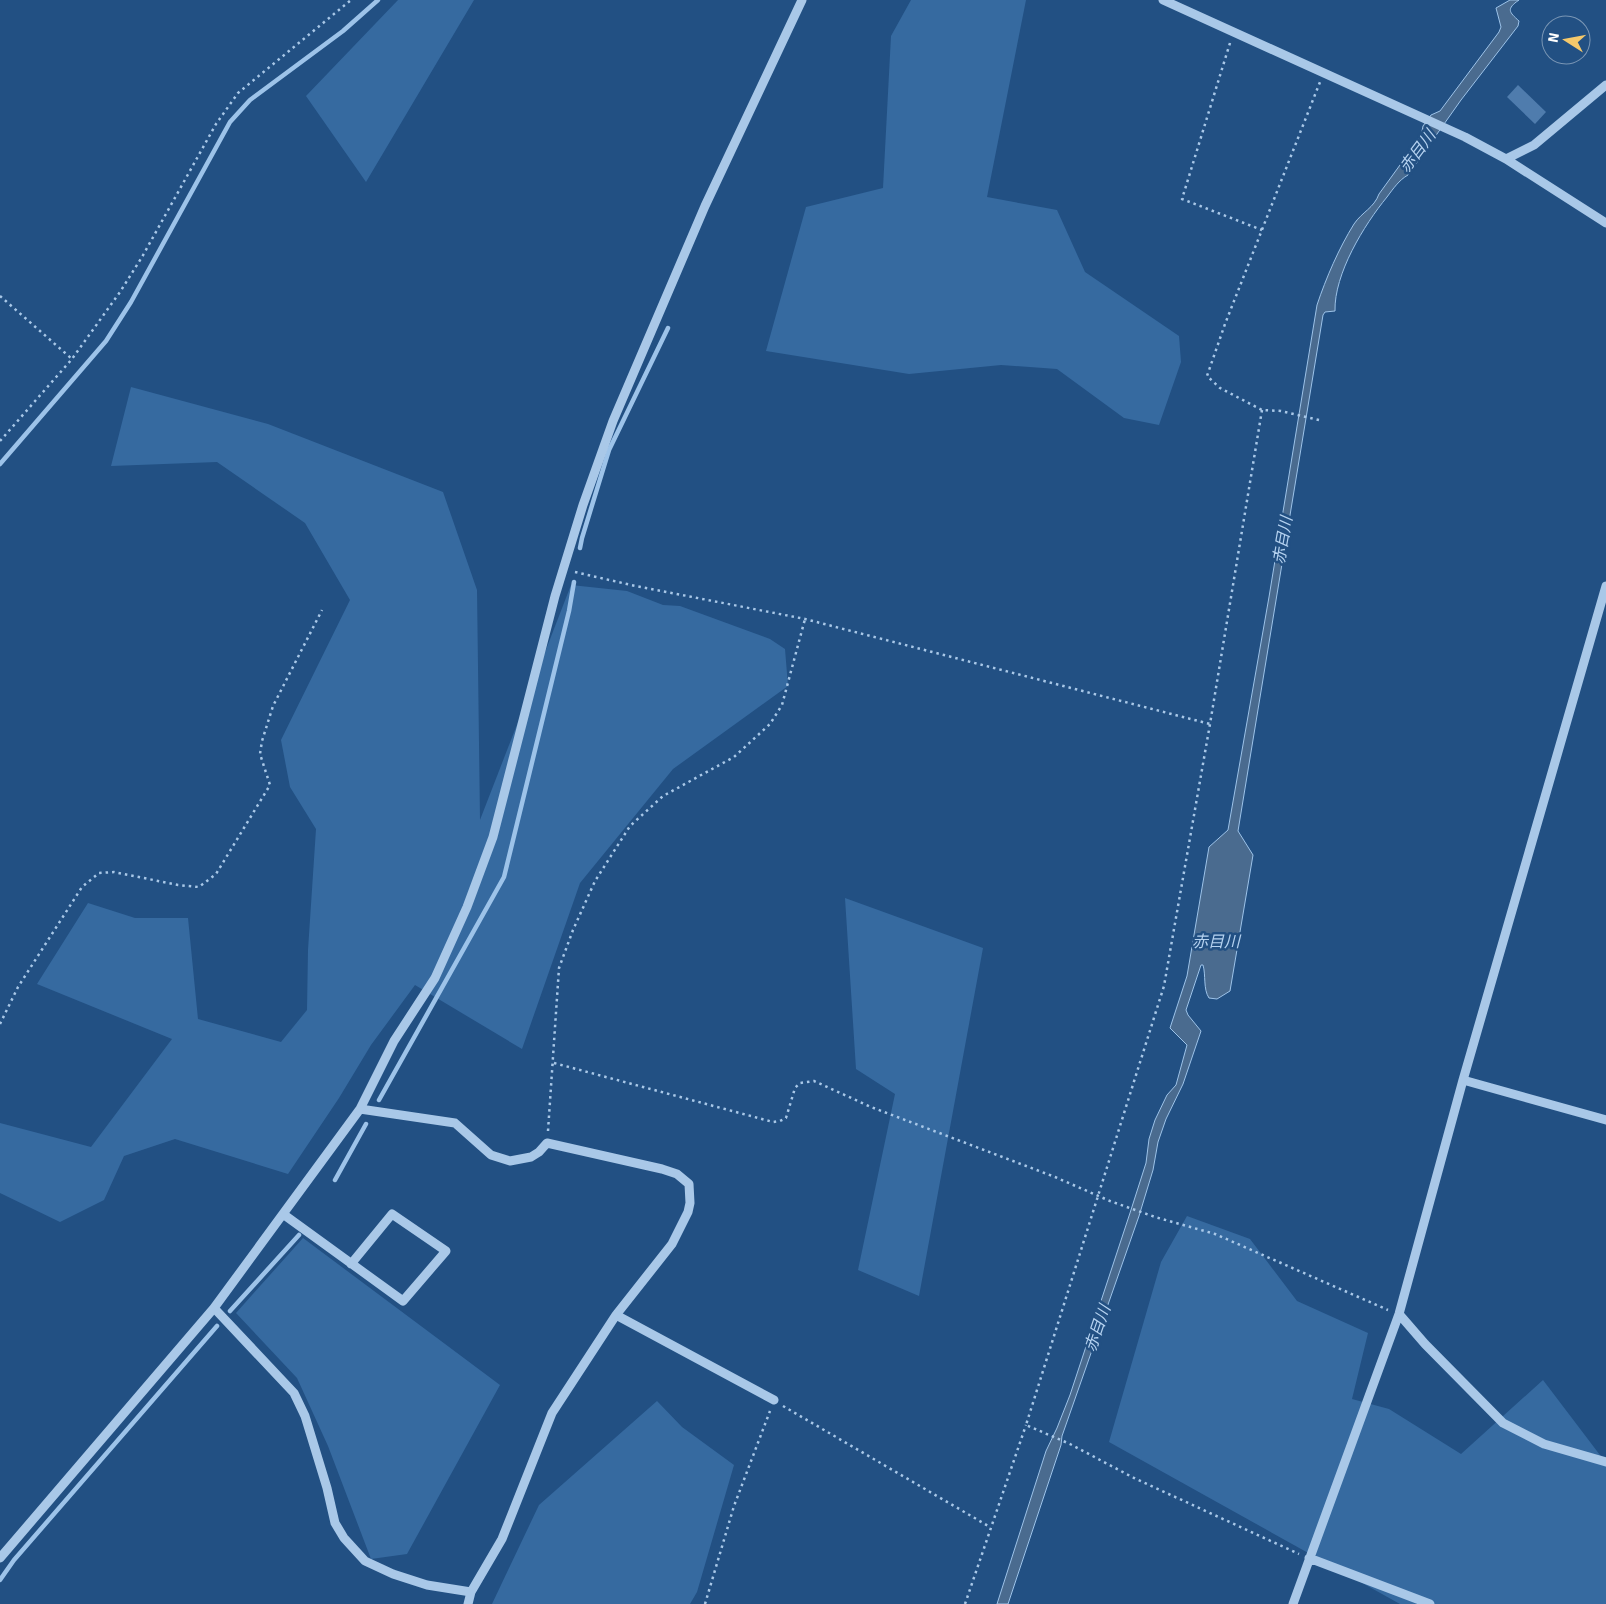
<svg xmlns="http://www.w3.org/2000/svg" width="1606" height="1604" viewBox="0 0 1606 1604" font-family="Signika,'Noto Sans JP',sans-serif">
  <rect width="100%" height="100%" fill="#225083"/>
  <!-- green -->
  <path fill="#366aa0" d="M398,0H474L366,182L306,96Z
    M911,0H1026L987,197L1057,210L1085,272L1179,336L1181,362L1159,425L1124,418L1057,369L1001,365L909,374L766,351L806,207L883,188L891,36Z
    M131,387L268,424L443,492L477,590L480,820L571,585L627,591L663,605L680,606L770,639L785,649L788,686L673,769L580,883L522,1049L415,985L371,1045L339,1098L288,1174L175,1139L124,1156L104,1200L60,1222L0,1193V1123L91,1147L172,1039L37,984L88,903L135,918H188L198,1019L281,1042L307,1010L308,950L316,829L290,787L281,740L350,600L305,523L217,462L111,466Z
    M845,898L983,948L919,1296L858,1270L895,1094L856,1069Z
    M1187,1216L1250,1239L1297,1301L1368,1333L1352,1399L1389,1409L1461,1454L1543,1380L1606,1463V1604H1400L1109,1442L1161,1262Z
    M303,1238L500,1385L407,1554L371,1559L328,1446L297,1378L236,1313Z
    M657,1401L682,1427L734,1465L697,1592L690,1604H492L539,1505Z"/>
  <!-- water -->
  <path fill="#4a6b8f" stroke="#9dc3e9" d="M1510,0H1519C1506,9 1509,12 1519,21L1518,26L1461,100L1408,175C1399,180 1393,189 1387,197C1364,225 1334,274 1335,311L1325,312L1323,315L1238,831L1253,855L1230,991L1217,999L1209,998C1203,989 1206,975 1203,965H1201L1186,1010L1188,1015L1201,1031L1183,1084L1166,1119L1158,1142L1153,1170L1139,1216L1062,1436L1061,1445L1008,1604H997L1046,1451L1057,1428L1070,1395L1130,1213L1146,1163L1149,1139L1155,1120L1167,1095L1176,1085L1187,1045L1170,1028L1187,976L1209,847L1228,830L1269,597L1317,305C1326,278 1339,248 1354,224C1362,212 1374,208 1379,194L1421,136L1423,126L1431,115L1440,111L1499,32L1501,27L1496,8Z"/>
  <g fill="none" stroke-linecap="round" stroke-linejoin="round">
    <!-- stream -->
    <path stroke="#9dc3e9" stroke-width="4.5" d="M0,464L106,341L131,302L230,122L250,100L343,31L378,0
      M580,548L582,538L609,450L668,328
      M379,1100L504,877L569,611L574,582
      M335,1180L366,1124
      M230,1311L299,1235
      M0,1580L14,1560L217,1326"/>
  </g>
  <!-- building -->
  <path fill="#4f7cad" d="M1518,85L1546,112L1535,124L1507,97Z"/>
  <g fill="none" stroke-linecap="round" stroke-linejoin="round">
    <!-- path -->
    <path stroke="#a9c8e8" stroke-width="2.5" stroke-dasharray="2.5 4" stroke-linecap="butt" d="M1230,43L1182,199L1262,230
      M0,296L72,359
      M1262,410L1210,724L1164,986L1026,1425L1070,1444L1134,1478L1299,1554
      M1319,420L1281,411L1262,410L1220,388L1207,376L1225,324L1320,82
      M0,441L72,359L120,292L142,257L216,124L238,93L351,0
      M575,572L631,585L805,619L1210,724
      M0,1024L18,987L82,887L99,873L114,872L178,885L199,887L216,874L270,785L260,754L262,741L273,706L322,610
      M554,1063L773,1122L780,1121L786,1118L795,1088L800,1083L814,1081L871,1107L1055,1177L1110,1201L1155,1217L1215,1234L1388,1310
      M548,1131L559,968L573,930L595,881L630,826L663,796L734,757L770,724L782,705L805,619
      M783,1406L990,1527
      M705,1604L734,1506L770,1411
      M965,1604L1026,1425"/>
    <!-- minor -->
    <path stroke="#a9c8e8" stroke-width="9" d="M1163,0L1465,137L1506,159L1606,223
      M1506,159L1534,145L1606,85
      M1463,1080L1606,1120
      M360,1109L455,1123L491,1155L510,1161L531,1157L539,1152L547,1143L662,1169L677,1174L689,1184L690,1203L688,1212L672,1244L616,1315L552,1413L502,1539L471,1592L468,1604
      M283,1214L403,1301L446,1251L392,1214L351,1264
      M214,1308L294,1393L305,1416L327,1488L335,1523L344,1538L365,1561L393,1574L427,1585L471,1592
      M1399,1314L1425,1344L1503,1423L1544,1444L1606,1462
      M616,1315L774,1400
      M0,1558L214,1308L360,1109L394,1041L435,978L467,907L493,837L555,596L583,505L613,421L705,206L802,0
      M1309,1558L1430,1604
      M1293,1604L1399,1314L1463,1080L1606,586"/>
  </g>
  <g text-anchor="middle" stroke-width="5" stroke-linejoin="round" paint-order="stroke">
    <!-- water labels -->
    <g font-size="16" font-style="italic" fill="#b5d2f0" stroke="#225083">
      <text transform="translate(1417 151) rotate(-53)" y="6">赤目川</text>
      <text transform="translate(1282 540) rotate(-80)" y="6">赤目川</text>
      <text x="1216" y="947">赤目川</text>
      <text transform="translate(1097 1328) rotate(-71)" y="6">赤目川</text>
    </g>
  </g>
  <!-- north arrow -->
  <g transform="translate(1566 40) rotate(281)"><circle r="24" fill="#225083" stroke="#7a96b5"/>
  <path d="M0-4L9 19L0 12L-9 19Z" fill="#f4c86b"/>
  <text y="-8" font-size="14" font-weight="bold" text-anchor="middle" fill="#ffffff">N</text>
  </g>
</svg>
